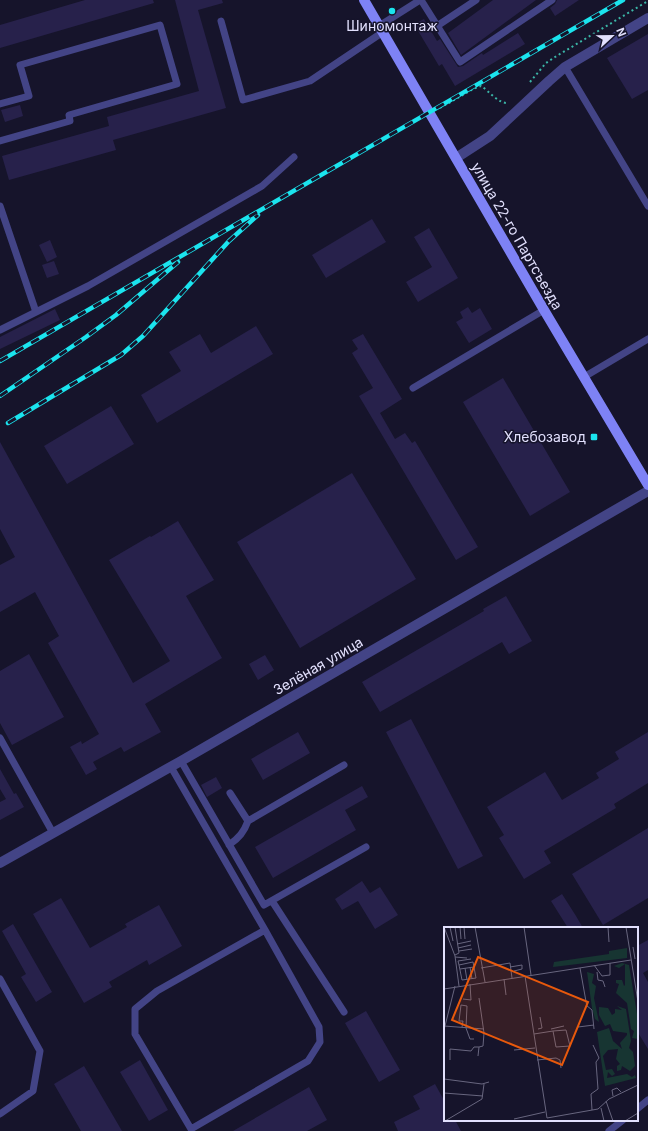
<svg xmlns="http://www.w3.org/2000/svg" width="648" height="1131" font-family="Inter,sans-serif">
<rect width="100%" height="100%" fill="#16142b"/>
<path fill="#27214b" d="M85 0H153L154 3 0 48V25Z
M175 0H222L223 3 198 10 226 108 113 140 116 150 9 180 2 156 109 126 107 117 199 91Z
M493 0H536L461 55 448 33Z
M557 0H579L555 16 550 8 555 4Z
M424 19 437 41 440 39 458 67 463 66 482 53 483 55 518 33 525 44 455 86 442 64 439 66 414 24Z
M648 34V90L632 99 607 58Z
M20 105 23 116 5 122 1 110Z
M372 219 386 242 326 278 312 255Z
M429 228 458 278 418 302 406 282 432 267 414 237Z
M50 240 57 257 47 262 39 245Z
M54 261 59 274 47 278 42 265Z
M468 307 472 313 480 308 492 329 469 343 456 322 463 318 460 312Z
M55 309 60 320 0 349V337Z
M256 326 273 354 157 423 141 395 181 371 169 352 200 334 211 353Z
M363 334 402 399 380 413 395 439 405 433 412 443 415 441 478 547 456 560 359 396 373 388 352 353 358 349 352 340Z
M503 378 570 492 530 516 463 402Z
M111 406 134 444 67 484 44 446Z
M0 442 133 683 170 661 109 560 150 536 151 537 178 521 214 580 186 596 222 658 145 704 161 732 124 752 121 747 93 762 97 769 86 775 70 747 81 741 82 744 99 734 48 643 59 636 35 592 0 612V565L15 557 0 529Z
M352 473 416 579 300 648 237 542Z
M506 596 532 641 509 654 502 642 380 712 362 682 484 611 483 609Z
M29 654 64 717 12 745 0 723V671Z
M265 655 274 670 258 680 249 664Z
M411 719 483 856 458 869 386 732Z
M298 732 310 753 263 780 251 759Z
M648 732V783L614 804 616 808 544 851 551 863 524 879 499 838 504 835 487 807 545 772 562 800 599 778 596 773 619 759 615 752Z
M0 769 14 794 16 793 24 807 0 820V802L6 799 0 789Z
M216 777 222 788 207 797 201 785Z
M362 786 368 797 345 810 356 830 273 878 255 847Z
M648 828V898L603 925 572 874Z
M362 881 370 893 380 887 398 915 375 929 358 901 342 910 335 899Z
M562 894 576 916 583 928H568L551 901Z
M61 898 90 948 127 927 125 924 159 905 182 946 149 965 147 960 109 982 112 987 84 1003 33 914Z
M13 924 52 992 36 1002 21 977 26 974 2 931Z
M648 940V970L643 973 648 982V1049L637 1031V946Z
M366 1011 400 1070 379 1082 345 1023Z
M140 1060 168 1110 149 1121 120 1072Z
M84 1066 122 1131H81L54 1084Z
M435 1084 445 1102V1120H455L461 1131H398L394 1122 420 1109 413 1096Z
M309 1087 327 1120 307 1131H233Z"/>
<g fill="none" stroke-linecap="round" stroke-linejoin="round">
<path stroke="#3bb6a7" stroke-width="2" stroke-dasharray="2 3" stroke-linecap="butt" d="M530 82 546 63 555 57 648 1
M440 108 473 89 481 86C489 91 499 104 508 103"/>
<path stroke="#434486" stroke-width="7" d="M421 0 460 62 552 0
M221 21 243 100 310 81 383 32
M379 26 420 0
M437 26 476 0
M565 67 648 206
M0 104 29 96 20 65 160 25 177 84 69 115 70 121 0 141
M0 206 36 312
M0 330 88 286 262 186 294 157
M584 377 648 339
M413 388 544 310
M0 738 53 833
M181 761 264 905 366 847
M171 767 265 930 157 991 135 1009V1034L191 1129 308 1061 320 1042 319 1027 265 930
M230 793 248 821 344 765
M229 845C239 838 244 832 248 821
M272 901 344 1012
M0 979 40 1051 33 1091 0 1114
M637 1109 648 1100
M609 1131 623 1120"/>
<path stroke="#434486" stroke-width="10" d="M456 158 490 136 549 81 565 67 648 18
M0 863 181 761 648 491"/>
<path stroke="#7e82f5" stroke-width="10" d="M364 0 544 310 648 485"/>
<g stroke="#1be4ee" stroke-width="4.5">
<path id="rail" d="M0 361 623 0
M0 396 86 337 116 315 178 262
M8 423 121 355 143 336 229 241 258 215"/>
</g>
<use href="#rail" stroke="#16142b" stroke-width="3" stroke-dasharray="9" stroke-linecap="butt"/>
</g>
<g fill="#1be4ee" stroke="#16142b" stroke-width="1.5">
<circle cx="392" cy="11" r="4"/>
<rect x="590" y="433" width="8" height="8" rx="2"/>
</g>
<g text-anchor="middle" stroke-width="3" stroke-linejoin="round" paint-order="stroke">
<g font-size="14" fill="#e2e0fd" stroke="#16142b">
<text x="392" y="31">Шиномонтаж</text>
<text x="586" y="442" text-anchor="end">Хлебозавод</text>
</g>
<g font-size="14" fill="#e2e0fd" stroke="#16142b">
<text transform="translate(517 236) rotate(60)" y="5">улица 22-го Партсъезда</text>
<text transform="translate(318 666) rotate(-30)" y="5">Зелёная улица</text>
</g>
</g>
<g transform="translate(444 927)">
<rect width="194" height="194" fill="#16142b"/>
<path d="M183 21V31L109 40 110 35 165 27V24ZM178 36 185 38 194 93V112L188 111 190 104 187 102 183 76 172 66 175 57 172 56V53H178L180 59 181 58V37L175 41 170 39ZM143 45 150 47 148 56 152 59 150 71 155 95 151 92 148 81ZM173 79 182 82 187 114 185 121 189 125 191 139 186 144 178 139 177 143 173 144V139L176 137 172 132 174 122 164 123 159 129 162 143 168 142 171 147 168 149 164 145 163 151 183 147 188 150 191 148 192 151 161 159 153 105 165 101 169 114 178 122 176 116 183 108V106L169 104 166 97 161 99 155 88V80L164 81 168 88 171 86V82L178 83Z" fill="#173532"/>
<path fill="none" stroke="#68667f" stroke-width="1" d="M0 0 11 29 15 59M6 0 9 14M11 0 15 26 11 28M16 0 17 12M20 0 21 12M31 0 41 55M80 0 87 48M164 0 165 15M182 0 194 75M13 17 27 14M189 20 191 32M14 21 27 18M15 24 28 22M11 30 23 31M29 35 32 51 18 53 15 38ZM15 38 14 34 27 32M150 38 158 49 166 48V36M26 40 28 52M66 40 78 38V42L70 44M21 41 23 53M37 41 66 36 68 51M136 41 143 80M16 42 30 40M153 45 154 53 159 54 161 60M81 49 103 191 154 182 165 172 194 158M60 52 62 68M0 62 187 33M19 72 27 73 26 57M142 78 148 83 150 102M0 99 40 102M18 100 19 94H15L17 78 23 79 22 101 26 112H30M134 100 150 98M94 102 98 101 96 90M107 102 120 99M0 103 11 59M90 107 109 104 112 120 126 119 122 103 109 104M35 120 39 119 40 106 35 71M70 123 91 121M6 133V122L27 124 30 120H35L34 129M93 133 112 131 116 133 117 141M0 152 38 157 45 155M0 166 39 169M169 169 168 163 173 161 177 165M162 174 169 194M157 181 160 194M148 183 147 167 154 162 152 135 155 131 149 118M70 192 101 185M1 194 38 172 40 157M181 194 194 186"/>
<path fill="#e8590c" fill-opacity="0.15" stroke="#e8590c" stroke-width="2" d="M34 30 144 75 118 138 8 93Z"/>
<rect width="194" height="194" fill="none" stroke="#e2e0fd" stroke-width="2"/>
</g>
<g transform="translate(612 36) rotate(68)" stroke="#16142b" stroke-width="3" paint-order="stroke">
<path d="M0-3L7 15L0 10L-7 15Z" fill="#e2e0fd"/>
<text y="-6" font-size="11" font-weight="bold" text-anchor="middle" fill="#e2e0fd">N</text>
</g>
</svg>
